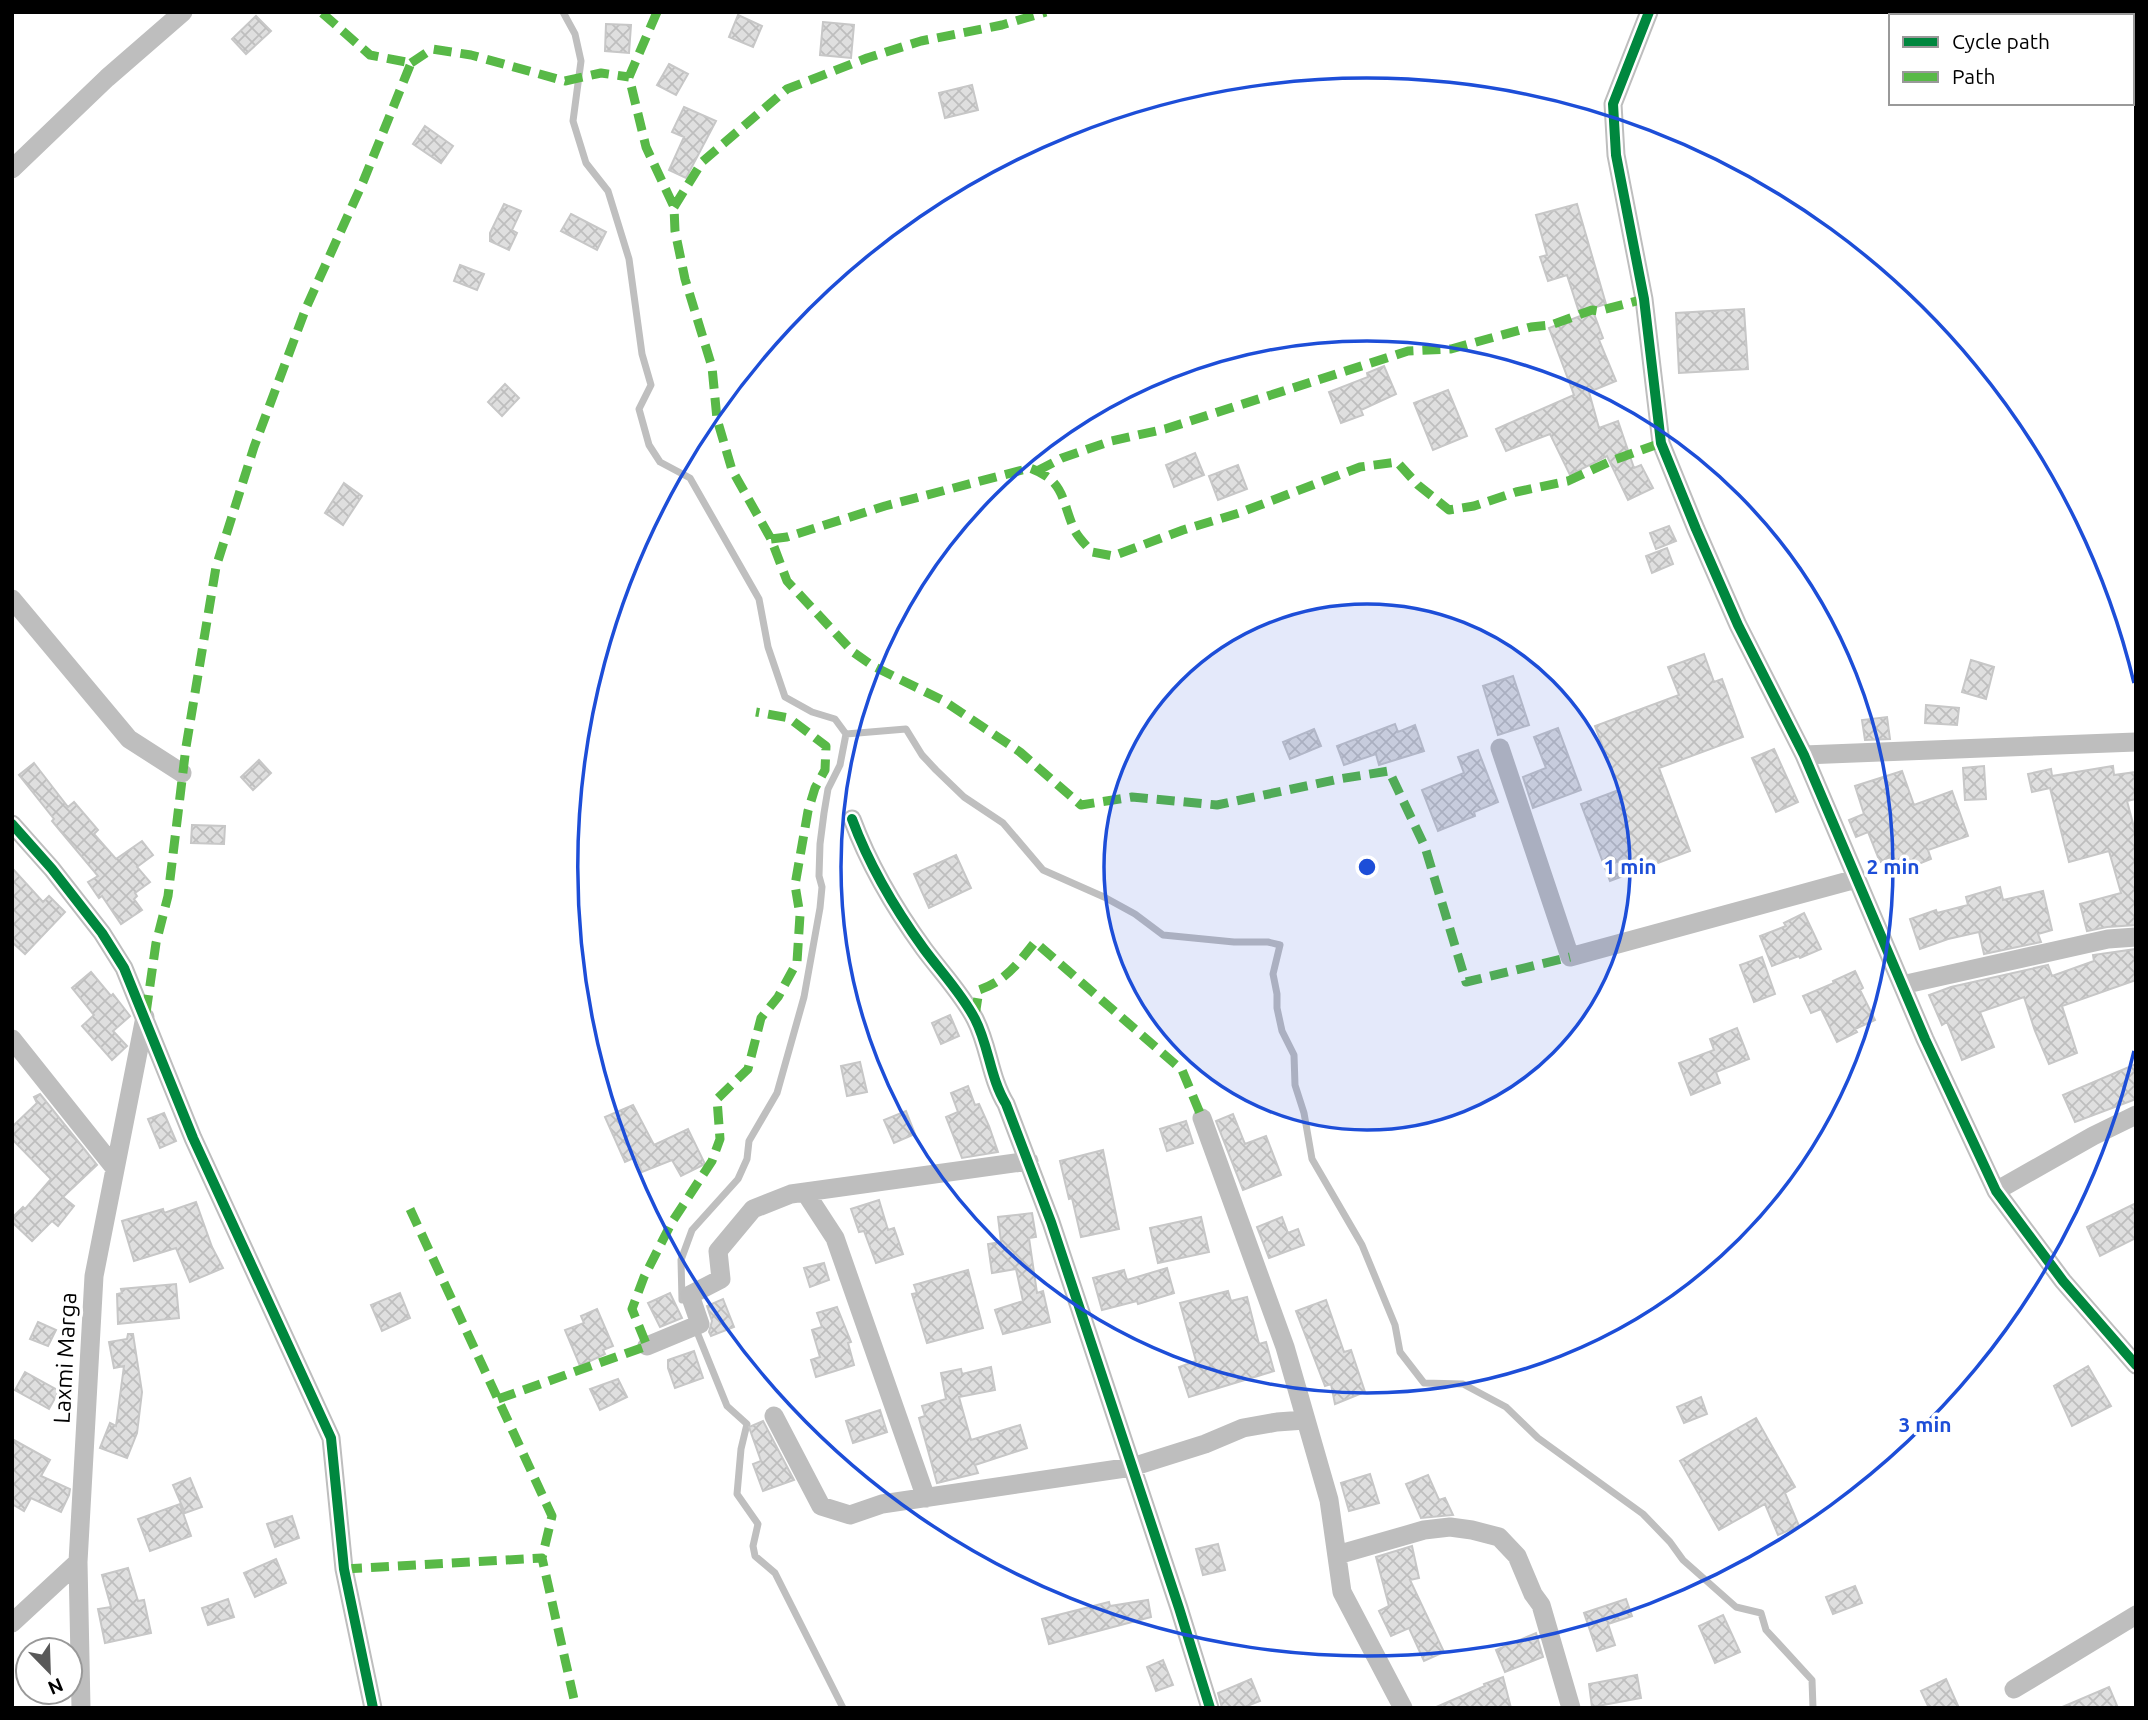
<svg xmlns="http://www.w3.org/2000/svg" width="2148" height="1720" font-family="Ubuntu,sans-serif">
<defs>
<pattern id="building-cross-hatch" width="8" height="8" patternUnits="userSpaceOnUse" patternTransform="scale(1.75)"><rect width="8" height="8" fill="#dfdfdf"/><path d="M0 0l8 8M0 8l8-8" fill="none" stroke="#bebebe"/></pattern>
</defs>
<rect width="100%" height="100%" fill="#fff"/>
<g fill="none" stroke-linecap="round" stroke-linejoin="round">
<path stroke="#bfbfbf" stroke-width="7" d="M563 12 575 34 581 61 573 121 586 163 608 191 629 259 642 354 651 385 639 409 649 445 660 462 690 478 759 599 768 647 785 697 812 712 835 719 846 734 906 729 922 755 936 770 964 797 1003 823 1043 870 1104 897 1135 914 1163 935 1234 942H1268L1280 945 1273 974 1277 994V1008L1282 1031 1294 1055 1295 1085 1304 1113 1312 1159 1362 1245 1395 1325 1400 1352 1424 1383 1463 1384 1506 1407 1538 1438 1643 1514 1670 1542 1683 1560 1736 1607 1761 1613 1766 1630 1812 1680 1813 1708
M682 1300 681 1260 692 1230 738 1179 747 1159 749 1141 777 1093 804 997 820 908 822 887 819 876 820 844 824 813 828 789 840 765 846 734
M695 1327 727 1406 747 1424 741 1449 737 1494 758 1524 753 1546 755 1556 775 1573 843 1708"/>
</g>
<path fill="url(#building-cross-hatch)" stroke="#c7c7c7" stroke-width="2" d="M738 15 762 26 753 47 729 37Z
M256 16 271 31 246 54 232 39Z
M823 22 854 25 851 58 820 55Z
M606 24 631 25 629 53 605 51Z
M669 64 688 74 676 95 657 85Z
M972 85 978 110 945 118 939 93Z
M684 107 716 121 686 178 669 170 684 137 672 132Z
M425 126 453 146 441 163 413 144Z
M504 204 521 211 512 230 517 233 509 250 490 241V233Z
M1577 204 1606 304 1579 312 1567 275 1548 281 1540 257 1547 255 1536 215Z
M571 214 606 232 597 250 561 231Z
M460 265 484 274 477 290 454 281Z
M1744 309 1748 369 1679 373 1676 313Z
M1593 311 1603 338 1599 340 1616 381 1589 392 1599 428 1618 421 1634 468 1641 465 1653 488 1628 500 1607 456 1570 475 1550 434 1506 451 1496 429 1574 395 1549 328Z
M1384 366 1396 394 1361 410 1363 415 1341 423 1329 392 1368 377 1367 373Z
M505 384 519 398 502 416 488 402Z
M1448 390 1467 436 1433 450 1414 403Z
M1195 453 1204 475 1174 487 1166 465Z
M1238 465 1247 489 1218 500 1209 476Z
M344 483 362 496 343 525 325 513Z
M1669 526 1676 541 1656 549 1650 533Z
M1667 548 1673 564 1652 573 1646 556Z
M1704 654 1714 682 1722 679 1743 737 1659 768 1690 851 1610 881 1581 804 1619 790 1595 726 1679 695 1668 667Z
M1971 660 1994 667 1986 699 1962 692Z
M1513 676 1529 725 1498 735 1483 686Z
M1926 705 1959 708 1957 725 1925 723Z
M1887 717 1890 739 1865 740 1862 720Z
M1395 724 1398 732 1415 725 1424 751 1379 765 1376 754 1344 765 1337 746Z
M1558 728 1581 790 1533 808 1523 777 1546 768 1534 737Z
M1314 729 1321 746 1290 759 1283 742Z
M1774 749 1798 802 1776 812 1752 758Z
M1478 750 1498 802 1474 812 1475 816 1438 831 1422 790 1464 773 1458 757Z
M259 760 271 773 253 790 241 777Z
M34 763 68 807 74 802 98 830 94 834 116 859 142 841 153 855 137 867 150 882 135 893 137 896 134 899 142 910 121 924 102 896 99 898 88 882 98 876 52 821 54 819 19 775Z
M1984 766 1986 799 1965 800 1963 768Z
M2113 766 2114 775 2136 772V799L2127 801 2136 835V925L2107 927 2087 931 2080 904 2121 893 2109 851 2069 862 2050 788 2032 792 2028 774 2051 769 2052 776Z
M1902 771 1914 805 1952 791 1968 836 1928 850 1931 859 1896 873 1890 857 1880 862 1868 832 1856 837 1849 820 1864 814 1855 786Z
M192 825 225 826 224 844 191 843Z
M956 855 971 888 929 908 914 874Z
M12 868 43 902 49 896 65 912 25 954 12 942Z
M2000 887 2003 900 2043 891 2052 930 2038 934 2041 942 1984 954 1979 932 1948 939 1920 949 1910 919 1936 910 1937 913 1968 905 1966 897Z
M1804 913 1821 949 1800 958 1799 956 1772 966 1760 936 1786 926 1784 923Z
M2136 949V980L2062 1006 2077 1053 2049 1064 2035 1031 2024 997 1980 1012 1994 1047 1962 1060 1947 1022 1942 1025 1929 995 1951 987 2048 965 2052 976 2094 961 2093 955Z
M1762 957 1775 994 1754 1002 1740 965Z
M1855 971 1863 988 1860 990 1875 1020 1855 1029 1857 1032 1837 1042 1821 1009 1811 1013 1803 996 1834 983 1833 981Z
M91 972 111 996 113 994 130 1016 113 1031 127 1046 112 1060 82 1026 94 1015 72 988Z
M950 1015 959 1036 941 1044 932 1023Z
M1737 1028 1749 1059 1716 1072 1720 1083 1691 1095 1679 1063 1714 1050 1710 1039Z
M860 1062 867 1092 847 1096 841 1066Z
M2136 1064V1099L2075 1122 2063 1095Z
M968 1086 975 1105 979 1104 989 1126 998 1152 962 1158 946 1117 958 1112 951 1093Z
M40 1094 97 1165 63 1197 74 1206 58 1226 52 1221 32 1241 12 1222V1218L23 1207 25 1209 51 1179 12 1139V1127L37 1103 34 1097Z
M633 1105 654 1145 688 1129 705 1164 681 1176 672 1160 642 1172 636 1157 625 1162 605 1117Z
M906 1111 915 1134 894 1143 884 1120Z
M164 1113 176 1141 160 1148 148 1119Z
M1233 1114 1245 1144 1266 1136 1281 1175 1243 1190 1216 1121Z
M1186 1121 1193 1143 1167 1151 1160 1129Z
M1103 1150 1119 1229 1081 1237 1072 1198 1069 1199 1060 1161Z
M879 1200 888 1230 894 1228 903 1254 876 1263 864 1231 859 1232 851 1209Z
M196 1202 212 1247 223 1268 190 1282 176 1248 134 1261 122 1221 163 1209 164 1213Z
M2136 1203V1238L2100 1256 2087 1227Z
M1032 1213 1036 1237 1029 1238 1037 1293 1043 1291 1050 1322 1003 1334 995 1310 1023 1301 1016 1269 992 1273 988 1244 1001 1242 998 1217Z
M1201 1217 1209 1252 1158 1263 1150 1228Z
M1282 1217 1288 1233 1298 1229 1304 1245 1269 1258 1257 1227Z
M824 1263 829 1280 810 1287 804 1268Z
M1167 1268 1174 1293 1138 1304 1137 1301 1102 1310 1093 1278 1124 1270 1127 1280Z
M968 1270 983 1328 927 1343 912 1294 917 1293 914 1285Z
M176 1284 179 1318 118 1324 117 1294 122 1293 121 1289Z
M1228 1291 1231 1301 1247 1297 1259 1344 1266 1342 1274 1371 1189 1397 1179 1367 1196 1361 1180 1303Z
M400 1293 410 1318 382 1331 371 1305Z
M670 1293 682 1318 660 1327 648 1303Z
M723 1299 734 1327 711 1336 709 1332 712 1321 707 1306Z
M1326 1300 1344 1352 1351 1350 1365 1392 1335 1404 1331 1384 1325 1386 1296 1311Z
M837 1307 851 1342 848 1343 854 1365 816 1377 811 1360 820 1357 812 1330 822 1327 817 1313Z
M597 1309 613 1346 603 1350 605 1354 580 1366 565 1330 584 1323 581 1316Z
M38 1322 56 1330 48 1346 30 1339Z
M128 1334H133L142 1392 137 1433 127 1458 100 1448 110 1423 116 1426 124 1366 114 1368 109 1342 127 1339Z
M694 1351 703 1378 675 1388 668 1368V1360Z
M2088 1366 2111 1406 2072 1426 2054 1386Z
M991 1367 995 1390 959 1397 971 1440 1020 1425 1027 1448 975 1465 978 1473 937 1483 919 1418 925 1416 922 1406 946 1399 941 1373 961 1369 962 1374Z
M25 1372 59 1391 49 1409 15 1390Z
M618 1379 627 1397 600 1410 590 1389Z
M1701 1397 1707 1414 1684 1423 1677 1407Z
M880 1410 887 1432 853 1443 846 1421Z
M1756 1418 1795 1487 1785 1493 1799 1526 1778 1535 1765 1504 1719 1530 1680 1461Z
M763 1421 794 1480 763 1491 753 1464 761 1461 749 1427Z
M12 1439 50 1460 41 1476 70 1489 69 1495 61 1512 31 1498 24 1511 12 1504Z
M1370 1474 1379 1503 1349 1511 1341 1483Z
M1428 1475 1439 1500 1445 1498 1453 1515 1421 1518 1406 1484Z
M190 1478 202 1507 185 1513 173 1485Z
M180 1504 191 1536 150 1551 138 1519Z
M292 1516 299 1538 275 1547 267 1524Z
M1218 1544 1225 1570 1203 1575 1196 1549Z
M1412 1546 1419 1578 1410 1580 1444 1652 1424 1661 1409 1628 1391 1636 1379 1611 1389 1606 1376 1557Z
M276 1559 286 1583 255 1597 244 1573Z
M128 1568 138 1601 144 1600 151 1633 105 1643 98 1609 111 1607 102 1575Z
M1855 1586 1862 1603 1833 1614 1826 1597Z
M228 1599 234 1617 208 1625 202 1608Z
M1626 1599 1632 1616 1608 1624 1615 1645 1597 1651 1584 1613Z
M1148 1600 1151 1617 1049 1644 1042 1619 1109 1602 1110 1606Z
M1723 1615 1740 1652 1715 1663 1699 1626Z
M1536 1633 1543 1657 1505 1672 1496 1650Z
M1163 1660 1173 1685 1156 1691 1147 1667Z
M1637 1675 1641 1698 1592 1707 1589 1684Z
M1503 1677 1511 1708H1434L1485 1686 1484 1684Z
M1251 1679 1260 1701 1242 1708H1222L1218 1693Z
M1946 1679 1959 1708H1929L1921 1691Z
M2109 1687 2118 1708H2060Z"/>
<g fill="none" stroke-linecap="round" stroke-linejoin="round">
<path stroke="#bebebe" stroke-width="19" d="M1649 12 1613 104 1616 155 1644 299 1661 443 1696 529 1738 625 1804 755 1925 1039 1996 1191 2063 1281 2136 1365
M12 169 107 78 183 12
M12 599 129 739 182 773
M1500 748 1570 957 1856 879
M1804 755 2136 742
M852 819C869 865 895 909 924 949 941 972 962 994 975 1019 989 1046 990 1078 1006 1104L1051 1222 1179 1608 1210 1708
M12 824 52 869 102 933 124 968 193 1138 331 1438 344 1569 373 1708
M1902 985 2108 939 2136 937
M12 1039 114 1167
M1202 1118 1285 1347 1329 1500 1342 1592 1403 1708
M1996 1191 2093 1136 2136 1115
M805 1192 835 1238 926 1498
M647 1346 700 1324 690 1295 721 1279 718 1251 753 1209 791 1194 1029 1161
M774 1416 821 1506 850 1515 882 1504 1132 1467 1205 1444 1243 1428 1277 1422 1305 1420
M1337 1555 1424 1530 1450 1527 1472 1530 1499 1537 1517 1556 1533 1594 1541 1605 1571 1708
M12 1623 78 1562
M2014 1689 2136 1615
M81 1708 78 1562 94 1276 145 1017"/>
<path stroke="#58b947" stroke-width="9" stroke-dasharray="18 9" stroke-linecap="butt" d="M657 12 629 77 646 147 674 207 675 231 685 279 712 367 717 419 732 470 771 539 787 581 853 652 873 666 944 701 1020 752 1081 805 1132 797 1217 805 1339 779 1389 771 1425 847 1466 982 1570 957
M411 63 432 49 471 55 565 81 601 73 629 77
M674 207 702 162 787 89 867 58 921 41 1002 25 1046 12
M1037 471 1062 458 1111 441 1165 429 1408 351 1451 349 1531 327 1551 325 1592 310 1598 311 1644 299
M771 539 787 537 885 506 1030 468C1065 481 1061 499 1074 529 1078 538 1086 545 1092 552L1113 556 1183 530 1239 513 1360 467 1397 462 1418 485 1449 510 1474 506 1516 492 1568 481 1611 461 1661 443
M146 1013 156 943 168 896 186 747 216 567 254 447 306 308 363 182 411 63 370 55 321 12
M975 1016 979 990C1006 981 1018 963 1035 942L1182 1070 1202 1118
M410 1209 552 1516 542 1558
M498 1399 647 1346 632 1309 644 1277 672 1222 712 1161 720 1139 717 1099 748 1069 761 1018 778 997 797 962 800 915 795 885 808 811 815 788 825 770 826 746 789 718 756 712
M344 1569 542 1558 576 1708"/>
<g stroke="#fff" stroke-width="15">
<path id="cycleway" d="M1649 12 1613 104 1616 155 1644 299 1661 443 1696 529 1738 625 1804 755 1925 1039 1996 1191 2063 1281 2136 1365
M852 819C869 865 895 909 924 949 941 972 962 994 975 1019 989 1046 990 1078 1006 1104L1051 1222 1179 1608 1210 1708
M12 824 52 869 102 933 124 968 193 1138 331 1438 344 1569 373 1708"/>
</g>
<use href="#cycleway" stroke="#00873e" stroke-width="10"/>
</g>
<circle cx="1367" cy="867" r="263" fill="#1d4ed8" fill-opacity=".12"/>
<g fill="none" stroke="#1d4ed8" stroke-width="3.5">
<circle cx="1367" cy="867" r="263"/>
<circle cx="1367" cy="867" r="526"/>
<path d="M2134 1051A789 789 0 1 1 2134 683"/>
</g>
<g text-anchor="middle" stroke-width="7" stroke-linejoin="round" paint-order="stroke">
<g font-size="23" fill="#000" stroke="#fff">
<text transform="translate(65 1358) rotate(-87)" y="8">Laxmi Marga</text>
</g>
</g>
<circle cx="1367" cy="867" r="10" fill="#1d4ed8" stroke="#fff" stroke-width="3.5"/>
<g font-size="21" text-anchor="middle" font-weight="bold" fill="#1d4ed8" stroke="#fff" stroke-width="7" stroke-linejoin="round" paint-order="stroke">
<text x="1630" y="874">1 min</text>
<text x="1893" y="874">2 min</text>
<text x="1925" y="1432">3 min</text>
</g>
<rect width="2148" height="1720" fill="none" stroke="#000000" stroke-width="28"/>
<rect x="1889" y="14" width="245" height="91" fill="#ffffff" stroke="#999999" stroke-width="2"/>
<rect x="1903" y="37" width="35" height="10" fill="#00873e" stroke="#999999" stroke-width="2"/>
<text x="1952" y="49" font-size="21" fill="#000000">Cycle path</text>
<rect x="1903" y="72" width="35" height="10" fill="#58b947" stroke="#999999" stroke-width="2"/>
<text x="1952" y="84" font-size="21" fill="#000000">Path</text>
<g transform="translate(49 1671) rotate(157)"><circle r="33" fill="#ffffff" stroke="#999999" stroke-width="2"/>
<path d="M0-5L12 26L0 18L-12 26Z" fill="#595959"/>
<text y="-10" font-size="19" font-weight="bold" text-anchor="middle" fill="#000000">N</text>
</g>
</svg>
